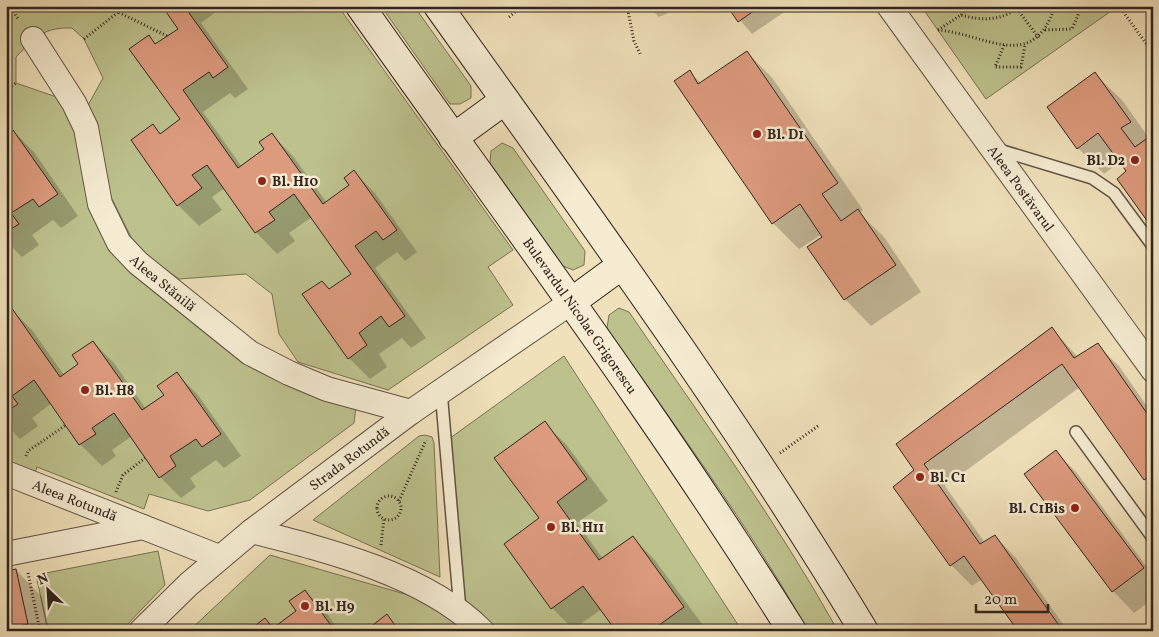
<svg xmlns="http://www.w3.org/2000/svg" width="1159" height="637" font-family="Vollkorn,serif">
<rect width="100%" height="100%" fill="#f0e1ba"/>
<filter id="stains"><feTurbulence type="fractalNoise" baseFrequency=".004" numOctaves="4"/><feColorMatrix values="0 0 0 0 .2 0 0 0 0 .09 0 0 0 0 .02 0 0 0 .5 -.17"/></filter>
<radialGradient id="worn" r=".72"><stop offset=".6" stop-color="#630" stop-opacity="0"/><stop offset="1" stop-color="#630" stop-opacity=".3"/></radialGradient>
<path fill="#bdc28d" stroke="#767355" d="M6 6H338L513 250 488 267 513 305 388 390 298 362 279 334 272 294 246 274 179 279 147 256 133 241 105 185 87 107 103 78 84 39 72 28C44 27 35 37 16 57V83L74 103 89 140 100 204 119 243 127 253C167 287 205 323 248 352 281 373 320 387 357 398L354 423 250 500 208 511 149 494 144 509 37 467 32 483 6 473Z
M381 6H414L471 86V98L460 104H450Z
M921 6H1111L1114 9 986 99Z
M502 143 513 148 585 251 584 265 573 270 563 266 490 163 491 151Z
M619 308 629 312C701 417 776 520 838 631H808C749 525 675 427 607 328L609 315Z
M564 356 742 631H189L270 555 460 610 446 441Z
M425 435 432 437 434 443 440 577 313 520 419 436Z
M158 551 165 585 121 631H48L36 575Z"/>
<path fill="#0003" d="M163 6H224L201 23 248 89 235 98 230 93 203 112 242 167 266 150 272 135 293 156 327 203 351 185 354 172 375 193 417 252 405 261 397 252 375 268 426 338 411 348 402 338 379 354 387 367 370 379 349 358 322 282 330 290 352 274 312 217 289 233 295 241 277 254 256 232 225 188 212 197 222 210 199 226 178 205 153 126 161 134 181 120 148 37 156 45 180 29Z
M225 6H241L231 13Z
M648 6H685L659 17Z
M728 6H793L752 34Z
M747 52 773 79 863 210 859 213 884 237 921 292 871 326 845 299 822 234 799 249 773 223 689 72 701 83Z
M1095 74 1122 100 1149 138 1104 174 1078 148Z
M13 131 34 152 78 216 61 228 53 220 32 235 39 245 22 257 6 241V136Z
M11 309 32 330 64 375 79 364 93 342 114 363 146 409 165 395 177 374 198 395 241 456 224 468 216 460 190 478 196 487 181 498 160 477 132 436 112 450 116 456 102 466 80 444 52 403 32 418 38 426 20 439 6 425V312Z
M1052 329 1078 357 1097 345 1119 366 1153 415V487L1145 479 1080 387 945 486 985 543 995 536 1016 558 1068 631H1020L982 579 972 586 951 565 916 471Z
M544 423 566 444 608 501 577 523 603 559 633 538 654 559 705 628 701 631H618L602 609 573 629 552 608 505 544 541 518Z
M1056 452 1077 473 1153 575V599L1134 613 1113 591Z
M16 570 42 597 49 631H6V572Z
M305 591 326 612 339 631H255L265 620 274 629 298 611Z"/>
<path fill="#dc9b7d" stroke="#30241d" d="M162 6H184L228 67 213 78 209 72 183 90 238 168 264 149 259 142 272 133 323 204 349 185 344 178 354 170 397 230 383 240 376 231 355 246 405 316 389 327 381 316 359 333 367 345 348 359 302 294 322 281 329 289 351 274 294 194 269 212 275 220 255 233 207 165 192 175 202 188 177 206 131 140 153 124 160 134 180 119 129 49 149 35 155 44 178 29Z
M727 6H761L738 22Z
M747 51 838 183 822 194 841 221 858 209 896 265 844 300 807 247 822 237 800 204 772 224 674 81 690 70 698 84Z
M1095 72 1131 122 1121 128 1135 147 1153 134V229L1117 179 1126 171 1098 133 1077 149 1047 107Z
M13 130 58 194 39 207 33 199 11 213 19 224 6 232V135Z
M11 307 60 377 78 364 72 355 93 341 142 410 164 395 157 386 177 372 221 434 202 447 196 439 170 456 176 466 159 478 114 413 92 428 96 434 79 445 34 380 12 396 18 404 6 412V311Z
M1052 327 1074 358 1098 343 1153 422V474L1144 480 1062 364 924 464 980 544 995 535 1063 631H1018L964 556 950 566 893 487 914 470 896 444Z
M545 421 587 479 557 502 599 560 633 536 684 607 651 631H616L583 586 551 609 504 544 539 518 494 458Z
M1056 450 1144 568 1112 592 1024 474Z
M16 569 28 624 6 629V571Z
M305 590 335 631H254L252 628 265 618 273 628 296 611 289 601Z
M387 614 399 631H371L369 628Z"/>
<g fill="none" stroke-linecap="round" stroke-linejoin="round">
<g stroke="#605344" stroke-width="14">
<path id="lane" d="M996 149 1092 178 1114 193 1153 246
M441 391 460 610
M1076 432 1153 538"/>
</g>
<g stroke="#605344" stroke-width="26">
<g id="street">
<path id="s1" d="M889 6 1153 370"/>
<path id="s2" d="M33 39 74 103 86 128 100 204 119 243 138 263 250 353 289 373 327 389 411 412"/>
<path id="s3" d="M6 473 219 557"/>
<path d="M252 531C327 550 427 575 482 631"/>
<path d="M6 554 143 527"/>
<path id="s4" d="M141 631 189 584 252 531 411 412 570 303"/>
</g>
</g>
<g stroke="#30241d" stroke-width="30">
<g id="secondary">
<path id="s5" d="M360 6C506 213 658 416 792 631"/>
<path d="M438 6C584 211 734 415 864 631"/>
<path d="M453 138 505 100"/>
<path d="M570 303 622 265"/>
</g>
</g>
<path stroke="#30241d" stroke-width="3" stroke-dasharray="1 2.5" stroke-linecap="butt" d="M9 6 19 20
M117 6 118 12 167 36
M627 6 634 41 641 56
M1119 6 1153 53
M520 8 536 11 568 6
M1017 9 1039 38
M961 15 969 6
M509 17 520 8
M938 30C986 34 1033 74 1055 6
M938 30 961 15C981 21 1004 21 1019 6
M1045 30 1072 29 1081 8H1055
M84 39 126 6
M1004 45 995 67H1021L1025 45
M6 90 16 83
M780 453 818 426
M26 456 28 451 66 425
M116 492 123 475 145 458
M377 508a12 12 0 1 1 24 0a12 12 0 1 1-24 0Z
M399 501 426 440
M381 545 384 519
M28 573 40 631"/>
<use href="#lane" stroke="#f5ecd2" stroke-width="11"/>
<use href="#street" stroke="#f5ecd2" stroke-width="24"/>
<use href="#secondary" stroke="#f5ecd2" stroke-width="28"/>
</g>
<g fill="#8f2418" stroke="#f5ecd2" stroke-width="2">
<circle cx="757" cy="134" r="5"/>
<circle cx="1135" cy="160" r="5"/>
<circle cx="262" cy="181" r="5"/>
<circle cx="85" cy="390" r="5"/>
<circle cx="920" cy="477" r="5"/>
<circle cx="1075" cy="508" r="5"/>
<circle cx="551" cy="527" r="5"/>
<circle cx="305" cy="606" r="5"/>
</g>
<g text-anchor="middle" stroke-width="5" stroke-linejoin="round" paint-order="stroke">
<g font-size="14" font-weight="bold" fill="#30241d" stroke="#f5ecd2" text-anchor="start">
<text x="767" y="139">Bl. D1</text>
<text x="1125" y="165" text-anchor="end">Bl. D2</text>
<text x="272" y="186">Bl. H10</text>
<text x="95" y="395">Bl. H8</text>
<text x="930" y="482">Bl. C1</text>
<text x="1065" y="513" text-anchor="end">Bl. C1Bis</text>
<text x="561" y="532">Bl. H11</text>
<text x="315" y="611">Bl. H9</text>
</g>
<g font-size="14" fill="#30241d" stroke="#f5ecd2">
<text dy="5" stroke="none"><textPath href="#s1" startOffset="225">Aleea Postăvarul</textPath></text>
<text dy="5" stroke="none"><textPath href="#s2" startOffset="284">Aleea Stănilă</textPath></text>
<text dy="5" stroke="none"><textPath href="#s5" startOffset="380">Bulevardul Nicolae Grigorescu</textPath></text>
<text dy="5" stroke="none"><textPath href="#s4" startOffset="271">Strada Rotundă</textPath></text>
<text dy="5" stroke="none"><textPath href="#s3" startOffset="74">Aleea Rotundă</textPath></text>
</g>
</g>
<rect width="1159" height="637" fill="none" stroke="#f0e1ba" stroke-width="25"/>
<rect x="8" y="8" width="1144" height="622" fill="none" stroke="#30241d" stroke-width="2.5"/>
<rect x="12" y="12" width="1134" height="612" fill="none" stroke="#30241d"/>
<g transform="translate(48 590) rotate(335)" stroke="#f5ecd2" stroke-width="4" paint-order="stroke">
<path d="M0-4L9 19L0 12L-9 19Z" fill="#30241d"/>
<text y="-8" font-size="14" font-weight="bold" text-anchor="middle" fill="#30241d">N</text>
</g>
<path d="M976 604v8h72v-8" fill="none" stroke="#30241d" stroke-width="2.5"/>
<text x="984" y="604" font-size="15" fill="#30241d" stroke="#f5ecd2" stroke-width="4" paint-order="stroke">20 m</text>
<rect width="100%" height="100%" filter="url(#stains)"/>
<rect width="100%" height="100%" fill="url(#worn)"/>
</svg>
